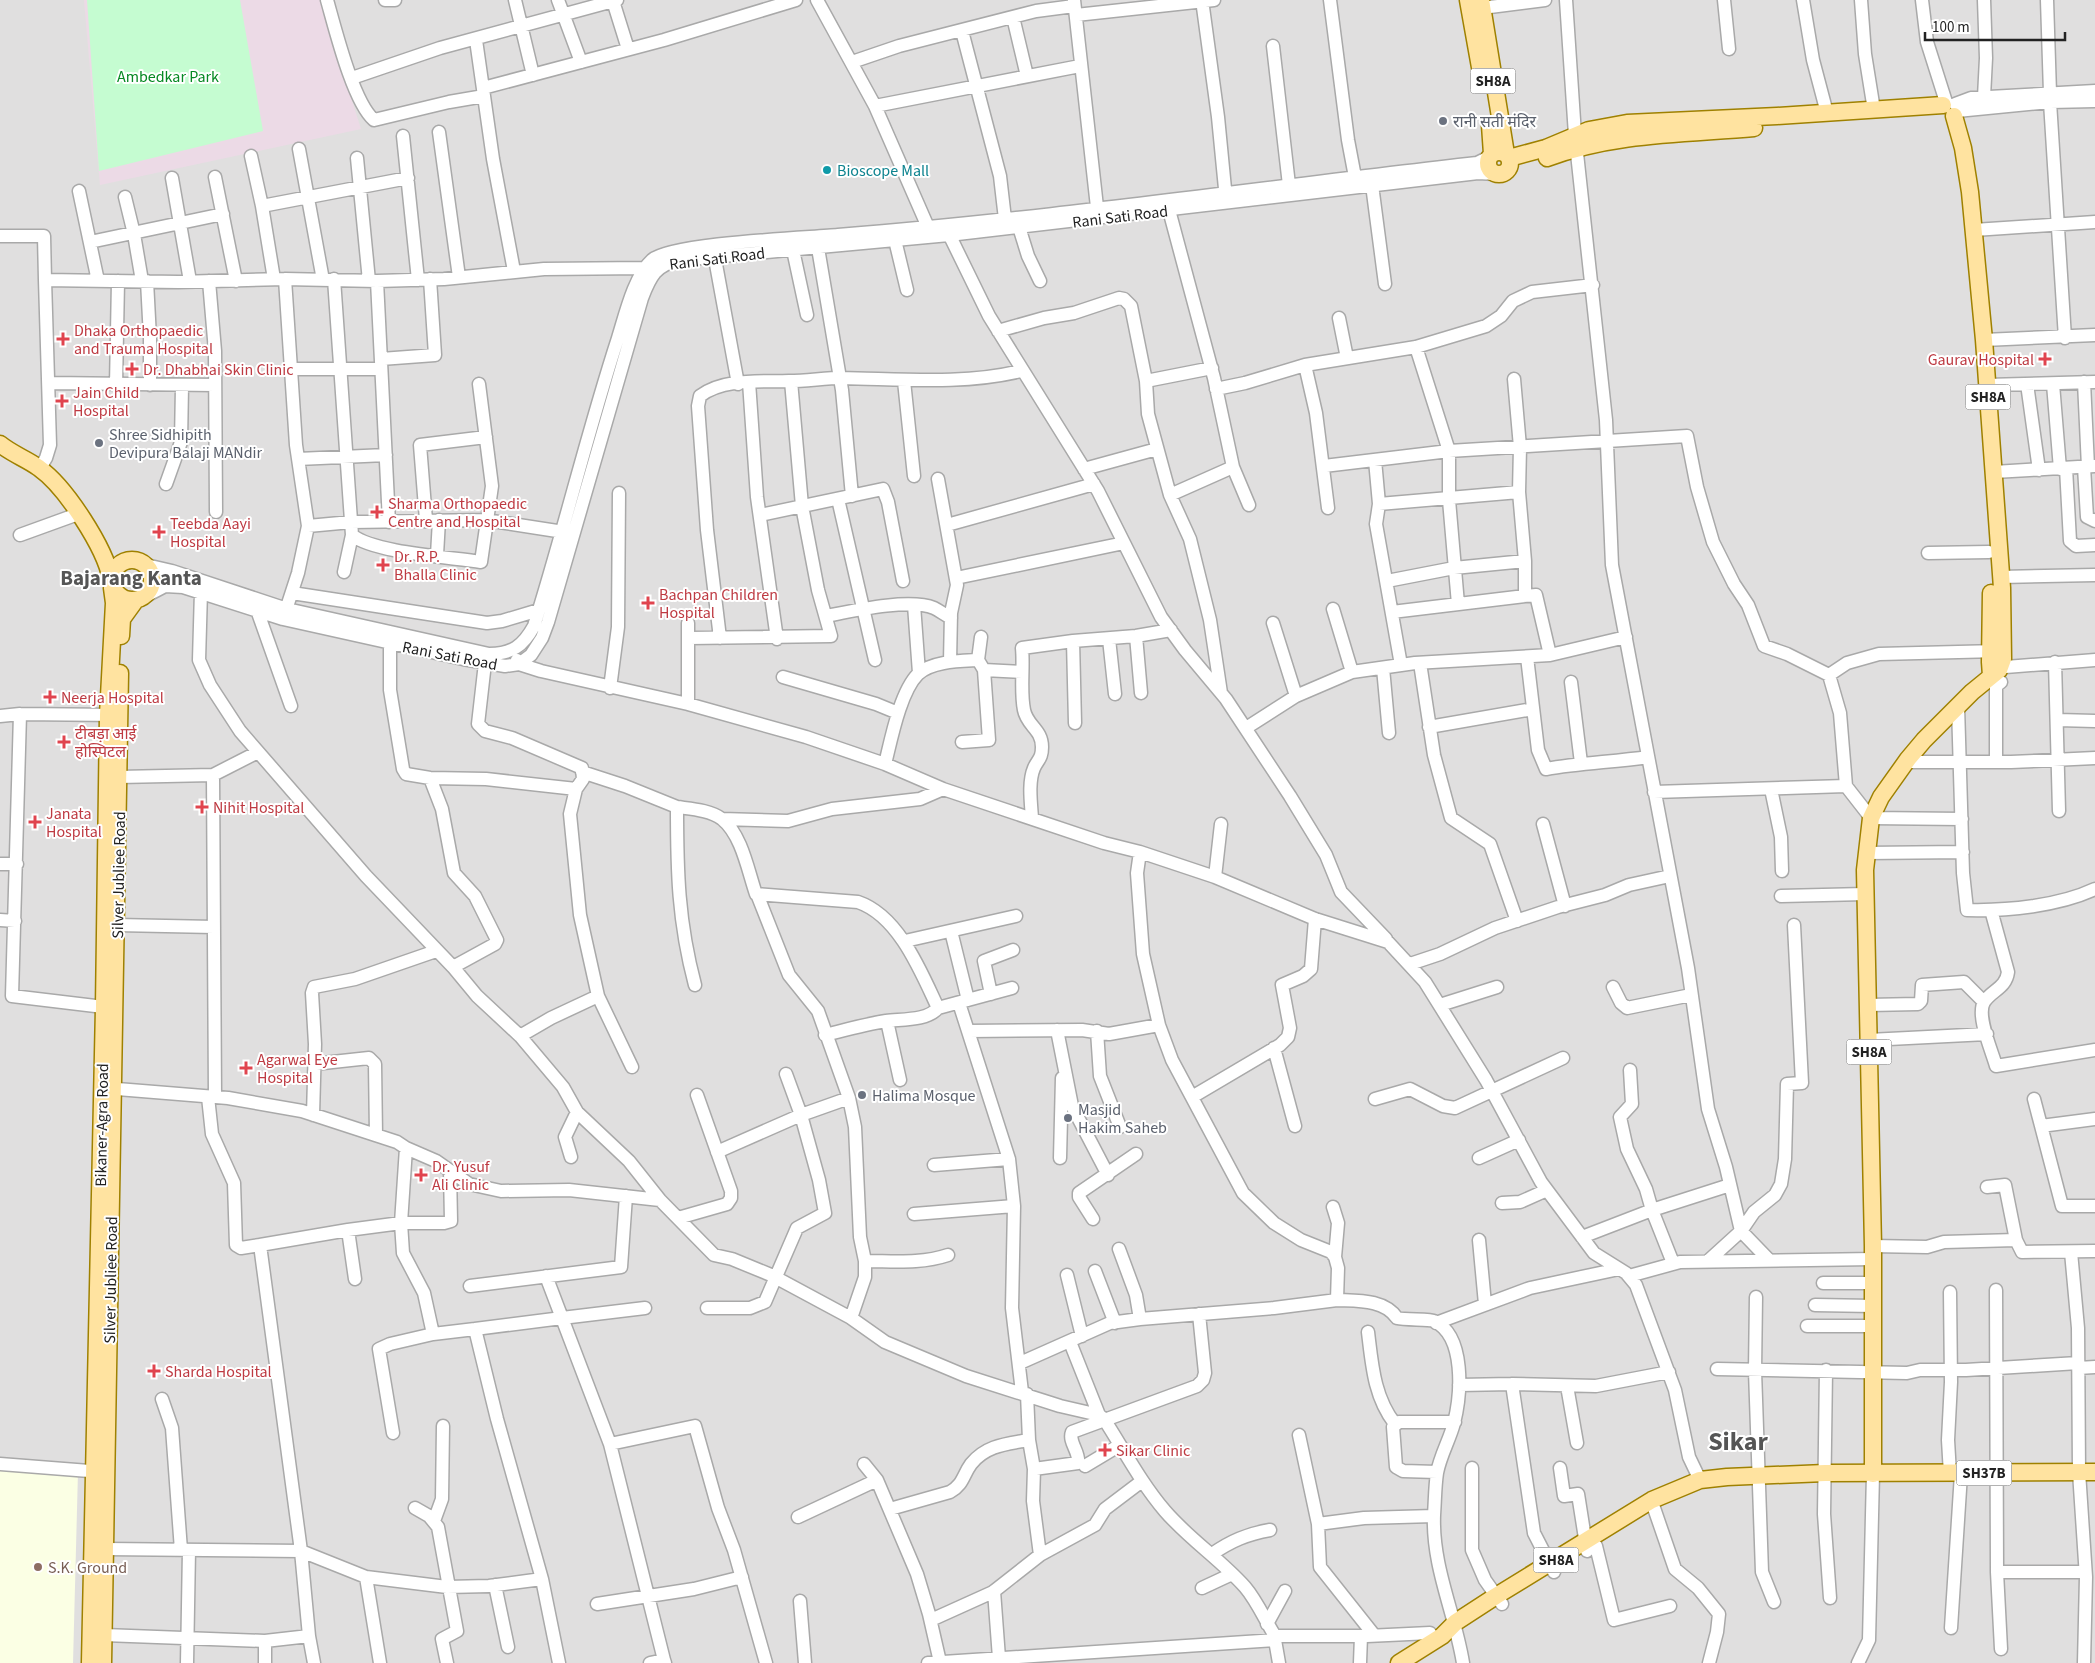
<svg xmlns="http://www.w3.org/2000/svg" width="2095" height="1663" font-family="'Source Sans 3','Noto Sans Devanagari',sans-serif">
<rect width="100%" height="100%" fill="#f2f0e8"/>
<path fill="#e0dfdf" d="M0 0H2095V1663H0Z"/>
<path fill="#ecdae6" d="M84 0H320L361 129 100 185Z"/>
<path fill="#fbffe4" d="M0 1464 78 1471 73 1663H0Z"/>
<path fill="#c5fcd1" d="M87 0H240L263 131 99 171Z"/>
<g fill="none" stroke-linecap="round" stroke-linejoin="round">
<g stroke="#a9a9a9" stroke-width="15">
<path id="minor" d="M327 0C335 28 353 102 374 120L449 102 484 96
M385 0H395
M515 0 533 75
M558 0 581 62
M817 0 875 106 931 234
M1074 0 1098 216
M1202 0 1218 117 1226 199
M1330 0 1348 140 1355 177
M1566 0 1575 135 1606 420 1612 565 1688 968 1708 1109 1726 1167 1741 1231 1769 1260
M1724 0 1729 49
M1803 0 1813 60 1827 113
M1861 0 1865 54 1874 110
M1922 0 1927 42 1946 102
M1984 0 1986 58 1984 97
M2047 0 2050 93
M613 1 628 49
M1482 8 1545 0
M1076 15 1214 0
M1013 17 1027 76
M962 31 1000 176 1005 219
M476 40 493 159 514 271
M1273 46 1289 185
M852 62 899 46 1036 11 1074 6
M352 78 440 48 617 0
M483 88 664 40 796 0
M2050 102 2065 338
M1955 104 1971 98 2095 91
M875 106 1080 66
M1957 111 2050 102 2095 101
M439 132 459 277
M403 136 418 280
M299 149 323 280
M251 156 262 206 274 279
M357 158 369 281
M215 177 236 281
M172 178 190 281
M1372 185 1385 284
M79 191 98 281
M125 197 134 234 142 281
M262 206 408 178
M1169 210 1214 378 1233 467 1249 505
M1019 227 1028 256 1040 281
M946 228 989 316 1098 491 1161 617 1185 650 1226 699 1290 796 1326 855 1341 892 1386 939
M1974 230 2095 222
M0 236H44L45 280 178 282 285 279 377 281 444 279 544 269 644 268
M895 240 907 290
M90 242 223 214
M713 248 738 384
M818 248 842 390 852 496
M793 250 807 315
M334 279 352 535 344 572
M147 281 150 338V385
M209 281 215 351 216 512
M377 281 389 522
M1339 318 1347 358
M998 331 1044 318 1074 313 1119 298 1124 299 1131 306 1146 381 1148 414 1170 495 1190 539 1210 620 1221 693
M1984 340 2095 335
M1416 347 1449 451V500L1458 604
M381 359 435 355 430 279
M1305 365 1316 413 1328 508
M291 369H381
M904 381 914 476
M1146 381 1212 368
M749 382 757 497 777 639
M2084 382 2088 467
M50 383 215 385
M2027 384 2039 470
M2053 384 2060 469
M116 385 118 281
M1987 385 2095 382
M1216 389 1245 383 1305 365 1416 347 1486 326 1501 316 1513 301 1532 292 1593 285
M298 459 386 455
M1375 460 1379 504 1376 524 1401 665
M1324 466 1449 451 1687 436 1697 487 1713 542 1734 584 1748 605 1764 646 1787 654 1829 675 1840 713 1846 786 1871 818 1962 819
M2084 467 2087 517 2095 521
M40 468 46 458 50 445 45 280
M2066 468 2070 541 2076 546 2095 545
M1084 469 1157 449
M1994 472 2095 466
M938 479 957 585 951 613 950 662
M166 484 181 442 182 386
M1170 495 1233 467
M838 499 875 660
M1379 504 1519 492
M760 515 883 489 888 502 903 581
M426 520 420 445 486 437
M947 525 1094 484
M308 526 351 522 486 520 570 533
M20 535 78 514
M352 535C374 553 450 557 481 562L492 486 479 384
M1928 553 1989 552
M437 555 439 520
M146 565 172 571 287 609 489 654C512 654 523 646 534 626 564 531 587 433 618 338 625 316 634 276 652 260 672 243 805 238 838 235 1052 218 1264 187 1477 163L1489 157
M2001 577 2095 575
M956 578 1124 543
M1387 581 1454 568 1525 561
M201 591 199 660 210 685 240 731 366 876 453 967 477 996 520 1036 563 1087 577 1112 629 1161 660 1200 714 1255 732 1259 771 1275 851 1318 885 1342 966 1376 1060 1406 1099 1415 1104 1419C1124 1450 1141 1483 1165 1511 1189 1539 1220 1559 1245 1587 1257 1601 1265 1620 1275 1636H1367L1430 1633
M292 593 487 623 502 621 539 610
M1523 596 1536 595 1550 655
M144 597 165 586 183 587 283 619 463 659 505 666 519 664 531 655 542 638 548 622 642 298C650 277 656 264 680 260L949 235 1478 173 1496 174
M914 605 919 673
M1333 609 1352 672
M257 610 291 706
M1392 612 1525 596V561L1519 492 1520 447 1514 379
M284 616 298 573 308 526 296 445 285 279
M826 616C852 611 909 598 934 608 940 611 945 615 951 618
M688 623V704
M1273 623 1296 696
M1136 636 1141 693
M689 638 831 636 818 590 802 506 791 381
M720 638 707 530 698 406 700 396C723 378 761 382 789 381 807 381 825 378 842 378 902 379 964 385 1021 371
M1109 639 1115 694
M1073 641 1075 723
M390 643V690L403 769 406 774 430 778 486 779 576 789
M1527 657 1538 750 1546 769C1580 763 1614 762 1648 757
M517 660 519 664 541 671 688 704 806 737 885 764 943 789 1104 843 1140 852 1215 877 1315 919 1388 942 1425 982 1486 1080 1541 1182 1594 1253 1626 1273 1636 1285 1675 1390 1689 1457 1700 1480
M2055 662 2059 811
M485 663 478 724 485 731 512 738 582 768 583 779 576 789 570 814 580 915 598 996 632 1067
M1420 663 1434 755 1451 818 1490 844 1517 921
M1383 668 1389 733
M1993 668 2095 660
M984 670 1022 672
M1829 675 1847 663 1879 654 1998 651
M783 677 876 704 898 713
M1571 682 1581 763
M610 688 618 627 619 493
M1958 706 1963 873 1967 910C2007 911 2059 906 2095 889
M20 714 12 996 112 1008
M0 716 20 714 117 715
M2058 720 2095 721
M1429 727 1533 709
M1246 728 1296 696 1352 672 1415 663 1550 655 1626 637
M962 742 989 740 984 670 978 660 981 637
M1905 762H2011L2095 758
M1996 762V686L2001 682
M885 764C891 740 900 692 918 674 932 661 960 661 978 660
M582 772 625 786 677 807C677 871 678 921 695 985
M119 777 213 775
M430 778 442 809 454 873 475 896 497 940 495 944 453 967
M1771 789 1781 837 1782 871
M1654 792 1846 786
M677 807C691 809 710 810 722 819 742 835 748 871 756 894L858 902C899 916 921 972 938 1008
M1032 818C1031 803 1028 782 1034 768 1038 759 1042 759 1042 747 1042 729 1027 726 1024 710 1020 690 1024 668 1022 648L1073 641 1136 636 1171 630
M722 819 788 821 832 809 920 799 943 789
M1543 824 1565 906
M1140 852 1137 873 1143 954 1159 1025 1172 1060 1243 1193 1274 1223 1301 1240 1331 1252 1335 1257 1338 1268 1337 1300C1357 1301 1384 1299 1397 1318 1405 1320 1430 1319 1434 1321 1466 1336 1461 1395 1454 1423 1450 1439 1440 1456 1437 1473 1435 1486 1435 1501 1434 1515 1432 1567 1455 1613 1463 1663
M1866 853 1963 852
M0 864H17
M1215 877 1221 824
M757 894 789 975 818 1011 849 1098 855 1127 860 1237 865 1261V1277L851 1318
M1781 896 1865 894
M1991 910 2008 972C2006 988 1992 990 1984 1002 1976 1016 1992 1051 1996 1066L2095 1050
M0 920 15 921
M117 925 214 927
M951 931 968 1000
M905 941 1016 916
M1410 964 1440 954 1495 928 1558 907 1605 895 1629 885 1670 876
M1613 987 1621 1003 1627 1008 1691 995
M991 994 984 961 1013 950
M959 1003 1009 1159 1014 1206 1012 1308 1022 1392
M1440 1005 1497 987
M1868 1005 1918 1004 1921 1001 1922 985 1964 982 1984 1002
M887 1021 900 1080
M1057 1030 1072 1106 1108 1175
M968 1031 1082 1030 1109 1034 1159 1025
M1097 1031 1100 1076 1120 1127
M825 1035C845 1030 866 1024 886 1021 902 1019 927 1021 938 1008L1012 988
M520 1036 551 1018 598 996
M1869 1040 1987 1034
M1274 1048 1295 1126
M314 1064 369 1058 375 1064 376 1135
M1630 1070 1632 1104 1620 1117 1627 1149 1646 1189 1652 1210 1673 1263
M105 1088 228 1098 302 1111 397 1142 406 1148 401 1223H444L451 1221 450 1171
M208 1097 212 1134 234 1183 236 1245 241 1248 260 1245
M215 1097 213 775 258 752
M1192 1097 1280 1045 1288 1037 1290 1028 1282 985 1303 976 1311 969 1315 919
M1375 1099 1410 1089 1443 1106 1455 1108 1563 1058
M2034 1099 2062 1206H2095
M313 1115 315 1044 312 993 314 987 355 979 436 951
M2041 1126 2095 1119
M406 1148 436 1161 469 1184 501 1191 569 1190 660 1200
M717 1152 801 1115 849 1098
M571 1157 565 1137 577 1112
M1060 1158 1062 1078
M1479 1158 1519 1140
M934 1165 1009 1159
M1987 1187 2005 1185 2016 1240
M1502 1203 1520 1202 1547 1190
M1333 1207 1338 1223 1335 1257
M914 1214 1014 1206
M678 1218 727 1204 731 1198V1191L697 1095
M1093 1219 1079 1197V1193L1136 1154
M348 1230 355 1279
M1582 1237 1652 1210 1730 1185
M1479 1240 1485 1304
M1873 1246 1927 1247 1944 1242 2016 1240 2022 1252 2095 1251
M1119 1249 1136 1295 1140 1319
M2071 1252 2078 1328 2079 1472 2086 1577 2084 1663
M865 1261C894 1261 921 1264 948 1255
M1708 1261 1741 1231 1754 1212 1775 1195 1781 1184 1785 1159 1787 1084 1802 1083 1794 925
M1095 1271 1115 1323
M1067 1275 1082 1336
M546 1276 562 1318 645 1308
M1629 1276 1680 1262 1873 1259
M1823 1283H1873
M470 1286 621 1267 626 1196
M1996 1290 1997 1572 2001 1649
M1950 1292 1951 1382 1948 1440 1950 1474
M1756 1297 1755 1371 1762 1572 1774 1602
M1815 1305 1873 1306
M707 1308H750L765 1302 797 1228 825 1213 819 1180 801 1115 786 1074
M1436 1323 1530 1288 1619 1269
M1807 1326H1873
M1368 1332C1372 1365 1374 1397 1395 1424
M1070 1342 1099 1415
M1020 1363 1110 1323 1140 1319 1274 1308 1337 1300
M2078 1368 2095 1367
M1717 1369 1907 1373 1920 1370H1966L2078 1363
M1826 1370 1824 1514 1830 1598
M1512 1384 1534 1533 1554 1572
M1459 1385 1512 1384 1596 1386 1669 1372
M1567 1386 1577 1443
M1027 1394 1029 1440 1034 1469 1033 1501 1040 1555
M162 1399 172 1428 181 1550
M393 1433 379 1349 390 1344 433 1334
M1299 1435 1318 1524 1320 1567 1374 1635
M610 1444 695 1426 718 1508 734 1550 766 1663
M0 1464 102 1472
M864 1464 877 1480 917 1574 929 1614 940 1662
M1085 1466 1120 1445
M1472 1468V1550L1485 1580 1502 1604
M1560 1468 1564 1496 1578 1494 1587 1551
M1034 1469 1078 1463C1080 1452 1068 1442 1072 1432L1197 1386 1203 1380 1205 1373 1199 1314
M1437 1472 1403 1471 1396 1467 1393 1427 1399 1422H1455
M415 1508 429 1516 438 1527 457 1631 442 1639 447 1663
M1654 1508 1675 1569 1698 1588 1719 1614 1717 1632 1709 1663
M890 1509 950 1492C963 1485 963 1475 971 1464 986 1445 1007 1444 1029 1440
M798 1517 877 1480
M434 1521 442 1499 443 1426
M1318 1524 1364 1518 1434 1516
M1596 1546 1614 1620 1670 1606
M105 1549 301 1551 366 1577 447 1587 489 1586 542 1579 559 1663
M1212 1554C1231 1541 1247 1534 1270 1530
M1997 1572H2085
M366 1577 380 1663
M542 1579 497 1419 475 1329 562 1318 610 1444 664 1660
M495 1585 508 1647
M1202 1588 1232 1574
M994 1591 999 1658
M800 1601 805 1663
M597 1604 694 1589 742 1577
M931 1620 993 1592 1040 1555 1095 1525 1105 1509 1142 1481
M1267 1624 1285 1591
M1951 1628 1961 1474
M104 1635 265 1641
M309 1636 314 1663
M1275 1640 1279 1663
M187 1663 189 1550
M265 1663V1641L309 1636 301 1551 260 1245 348 1230 401 1223 403 1253 424 1293 433 1334 475 1329
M650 1663 664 1660 665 1663
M928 1663 1275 1640V1636
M1360 1663 1361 1636
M1858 1663 1869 1640 1873 1474"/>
</g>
<g stroke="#9f8100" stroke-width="19">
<path id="major" d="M1468 0 1483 84
M1481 0 1506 154
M1490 125 1492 154
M1488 163a11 11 0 1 1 22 0a11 11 0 1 1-22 0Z
M1509 158 1546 148 1589 130 1627 123 1777 116 1943 105
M1547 158C1614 133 1684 134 1754 128
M0 444C12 454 27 459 39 468 66 487 105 548 111 579
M112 580a20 20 0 1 1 40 0a20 20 0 1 1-40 0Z
M1991 593 1990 662 1991 676
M121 636 122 619 135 601
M1873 1474V1246L1865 870 1871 818 1881 797 1908 759 1924 740 1972 692 1999 670 2003 659 2002 588 1984 340 1970 192 1963 148 1954 116
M90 1663 104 1007 108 715 114 603 112 588
M103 1663 120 673
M1399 1663 1442 1636 1456 1622 1496 1596 1652 1500 1700 1480 1727 1477 1825 1473 2095 1472"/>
</g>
<use href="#minor" stroke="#fff" stroke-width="12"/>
<use href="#major" stroke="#ffe3a0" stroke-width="16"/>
</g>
<g fill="#6b7280" stroke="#fff" stroke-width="2">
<circle cx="1443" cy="121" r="5"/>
<circle cx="99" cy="443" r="5"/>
<circle cx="862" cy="1095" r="5"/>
<circle cx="1068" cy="1118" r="5"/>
</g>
<circle fill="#0f9aa8" stroke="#fff" stroke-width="2" cx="827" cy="170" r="5"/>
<g fill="#e0444e" stroke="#fff" stroke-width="2">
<path d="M60.5 331.5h5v5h5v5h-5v5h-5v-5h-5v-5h5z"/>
<path d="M2042.5 351.5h5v5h5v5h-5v5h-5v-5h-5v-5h5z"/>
<path d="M129.5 361.5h5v5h5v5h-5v5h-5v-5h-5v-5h5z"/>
<path d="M59.5 393.5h5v5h5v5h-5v5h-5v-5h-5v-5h5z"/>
<path d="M374.5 504.5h5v5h5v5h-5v5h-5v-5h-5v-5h5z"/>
<path d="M156.5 524.5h5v5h5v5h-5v5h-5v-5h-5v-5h5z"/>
<path d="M380.5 557.5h5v5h5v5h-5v5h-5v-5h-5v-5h5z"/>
<path d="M645.5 595.5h5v5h5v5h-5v5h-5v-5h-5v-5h5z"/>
<path d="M47.5 689.5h5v5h5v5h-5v5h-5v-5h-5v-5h5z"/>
<path d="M61.5 734.5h5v5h5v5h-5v5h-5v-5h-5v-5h5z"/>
<path d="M199.5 799.5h5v5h5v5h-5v5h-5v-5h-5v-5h5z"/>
<path d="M32.5 814.5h5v5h5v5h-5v5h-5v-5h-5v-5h5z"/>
<path d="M243.5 1060.5h5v5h5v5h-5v5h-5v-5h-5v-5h5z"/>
<path d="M418.5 1167.5h5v5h5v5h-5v5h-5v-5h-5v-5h5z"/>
<path d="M151.5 1363.5h5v5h5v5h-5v5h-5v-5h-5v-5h5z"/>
<path d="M1102.5 1442.5h5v5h5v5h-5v5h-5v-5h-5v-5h5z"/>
</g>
<circle fill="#8d6e63" stroke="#fff" stroke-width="2" cx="38" cy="1567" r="5"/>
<g text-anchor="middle" stroke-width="4" stroke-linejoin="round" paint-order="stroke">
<g fill="#fff" stroke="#646464" stroke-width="1">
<rect x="1470.5" y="68.5" width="45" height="25" rx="4"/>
<rect x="1965.5" y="384.5" width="45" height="25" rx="4"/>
<rect x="1846.5" y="1039.5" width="45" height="25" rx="4"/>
<rect x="1956.5" y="1460.5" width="55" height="25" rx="4"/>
<rect x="1533.5" y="1547.5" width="45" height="25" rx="4"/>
</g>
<g font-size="15" font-weight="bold" fill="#222">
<text x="1493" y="86">SH8A</text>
<text x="1988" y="402">SH8A</text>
<text x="1869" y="1057">SH8A</text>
<text x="1984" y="1478">SH37B</text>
<text x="1556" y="1565">SH8A</text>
</g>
<g font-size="16" fill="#068923" stroke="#fff">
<text x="168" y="82">Ambedkar Park</text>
</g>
<g font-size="16" fill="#5b616d" stroke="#fff" text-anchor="start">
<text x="1453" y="127">रानी सती मंदिर</text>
<text x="109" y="440">Shree Sidhipith<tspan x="109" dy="18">Devipura Balaji MANdir</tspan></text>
<text x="872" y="1101">Halima Mosque</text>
<text x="1078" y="1115">Masjid<tspan x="1078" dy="18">Hakim Saheb</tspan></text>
</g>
<g font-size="16" fill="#0d838f" stroke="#fff" text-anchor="start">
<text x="837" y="176">Bioscope Mall</text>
</g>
<g font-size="16" fill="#222" stroke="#fff">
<text transform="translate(1120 216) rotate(-7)" y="6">Rani Sati Road</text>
<text transform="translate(717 258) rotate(-7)" y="6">Rani Sati Road</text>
<text transform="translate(450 655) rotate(11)" y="6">Rani Sati Road</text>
<text transform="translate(118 875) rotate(-89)" y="6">Silver Jubliee Road</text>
<text transform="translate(101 1125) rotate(-89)" y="6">Bikaner-Agra Road</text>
<text transform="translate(110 1280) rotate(-89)" y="6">Silver Jubliee Road</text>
</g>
<g font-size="16" fill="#be3a42" stroke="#fff" text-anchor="start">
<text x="74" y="336">Dhaka Orthopaedic<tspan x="74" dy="18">and Trauma Hospital</tspan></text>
<text x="2034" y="365" text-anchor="end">Gaurav Hospital</text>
<text x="143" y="375">Dr. Dhabhai Skin Clinic</text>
<text x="73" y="398">Jain Child<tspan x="73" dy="18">Hospital</tspan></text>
<text x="388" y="509">Sharma Orthopaedic<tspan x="388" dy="18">Centre and Hospital</tspan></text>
<text x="170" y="529">Teebda Aayi<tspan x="170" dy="18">Hospital</tspan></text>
<text x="394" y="562">Dr. R.P.<tspan x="394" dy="18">Bhalla Clinic</tspan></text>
<text x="659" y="600">Bachpan Children<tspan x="659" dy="18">Hospital</tspan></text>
<text x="61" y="703">Neerja Hospital</text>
<text x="75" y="739">टीबड़ा आई<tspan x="75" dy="18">होस्पिटल</tspan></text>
<text x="213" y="813">Nihit Hospital</text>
<text x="46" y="819">Janata<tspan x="46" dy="18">Hospital</tspan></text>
<text x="257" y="1065">Agarwal Eye<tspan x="257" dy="18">Hospital</tspan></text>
<text x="432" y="1172">Dr. Yusuf<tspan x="432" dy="18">Ali Clinic</tspan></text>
<text x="165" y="1377">Sharda Hospital</text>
<text x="1116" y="1456">Sikar Clinic</text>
</g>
<g font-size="16" fill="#785e54" stroke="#fff" text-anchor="start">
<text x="48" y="1573">S.K. Ground</text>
</g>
<g font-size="21" font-weight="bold" fill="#555" stroke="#fff">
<text x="131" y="585">Bajarang Kanta</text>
</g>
<g font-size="26" font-weight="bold" fill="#555" stroke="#fff">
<text x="1738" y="1450">Sikar</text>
</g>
</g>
<path d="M1925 32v8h140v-8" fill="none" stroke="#222222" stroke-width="2.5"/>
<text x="1932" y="32" font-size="15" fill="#222222" stroke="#ffffff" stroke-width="4" paint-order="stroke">100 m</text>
</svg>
